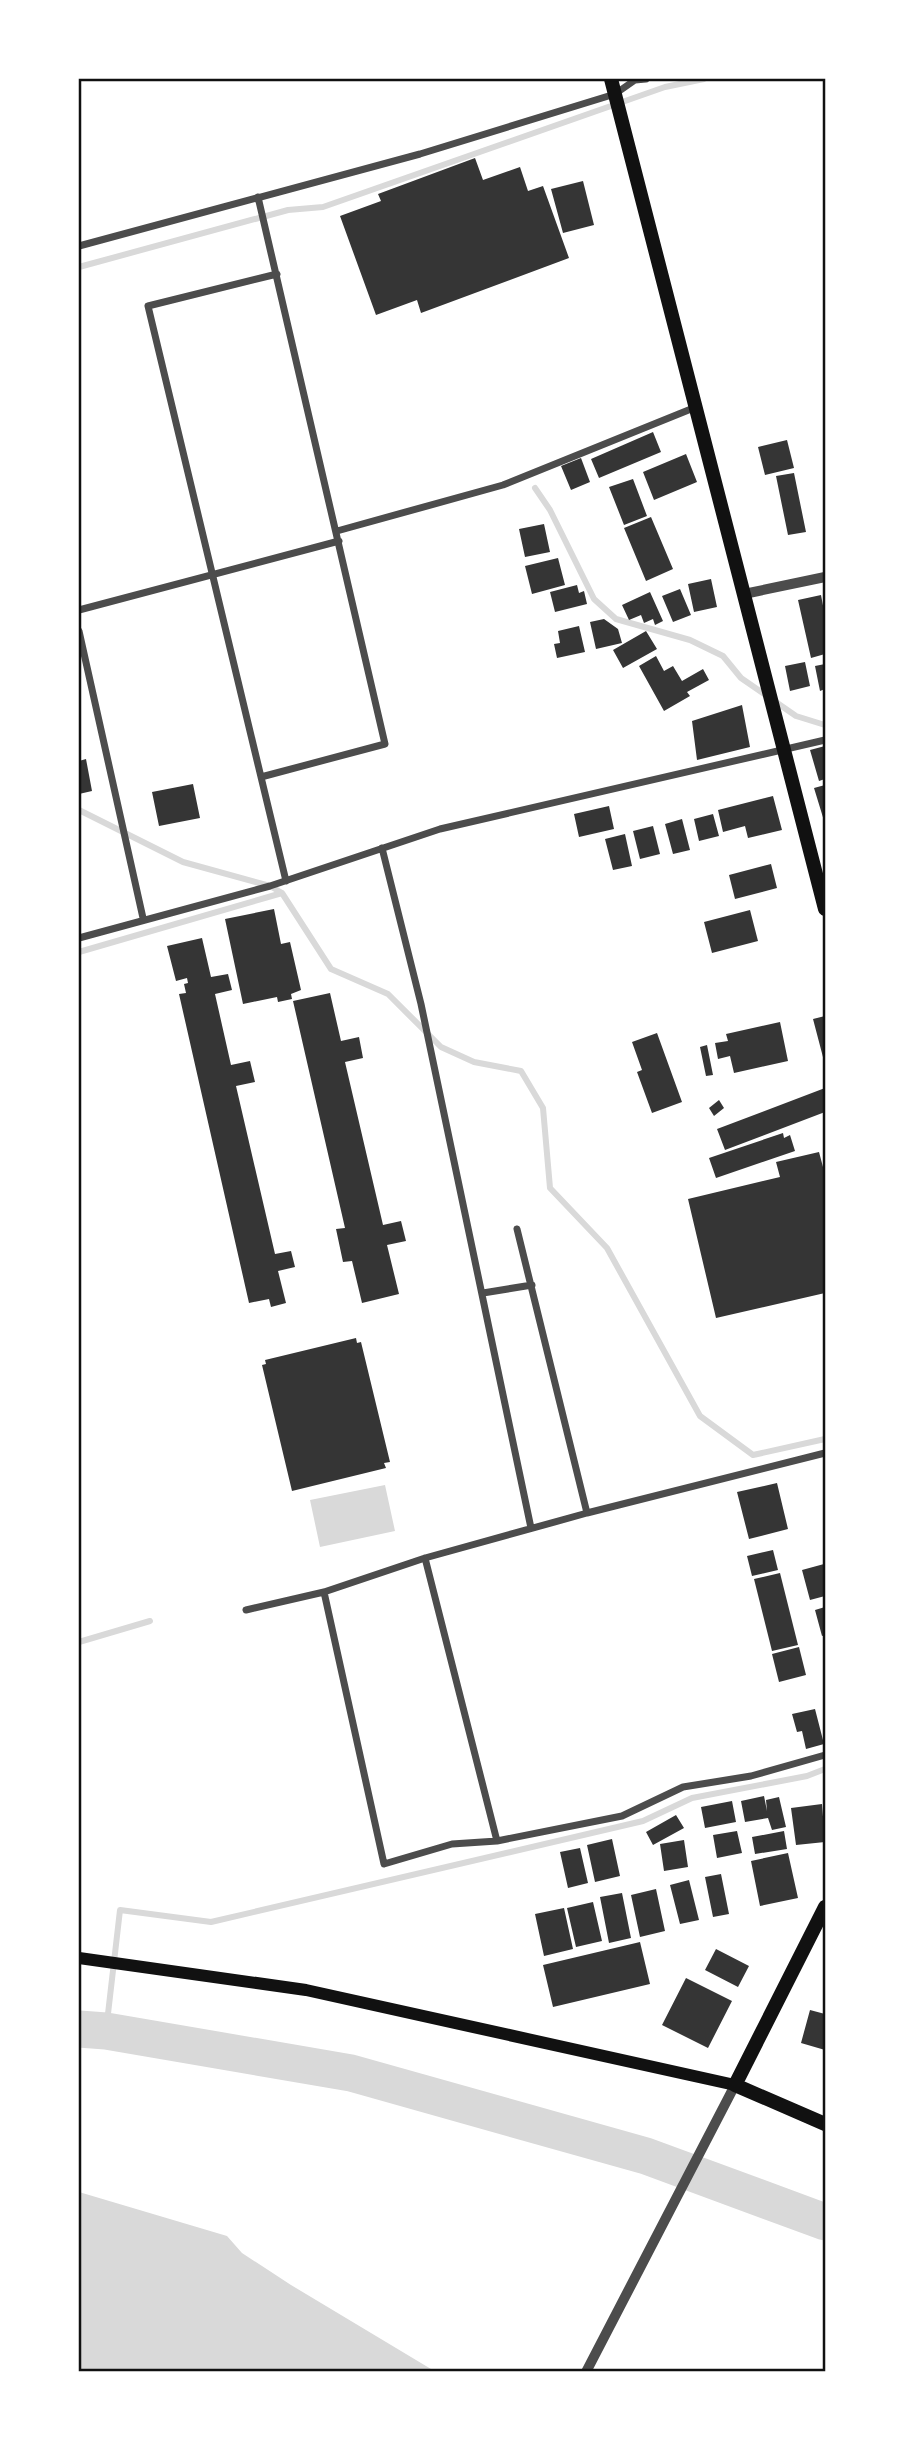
<svg xmlns="http://www.w3.org/2000/svg" width="904" height="2451" font-family="'Source Serif 4',serif">
<rect width="100%" height="100%" fill="#fff"/>
<path fill="#d9d9d9" d="M385 1485 395 1531 320 1547 310 1500Z
M79 2192 227 2236 242 2253 291 2285 436 2372H79Z"/>
<g fill="none" stroke-linecap="round" stroke-linejoin="round">
<path stroke="#d9d9d9" stroke-width="6" d="M79 267 288 210 323 207 665 87 704 79
M535 488 550 510 594 599 616 619 690 640 723 656 741 678 796 716 825 725
M79 810 183 862 270 886 282 893 331 969 388 994 441 1047 474 1062 521 1071 543 1108 550 1188 607 1248 700 1416 753 1455 825 1439
M79 952 282 893
M79 1642 150 1621
M106 2031 120 1910 211 1922 643 1821 692 1798 807 1776 825 1769"/>
<path stroke="#d9d9d9" stroke-width="37" d="M79 2029 106 2031 351 2073 646 2156 825 2222"/>
</g>
<path fill="#353535" d="M475 158 483 180 520 167 528 191 543 186 569 258 421 313 417 300 376 315 340 216 381 201 378 194Z
M583 181 594 225 563 233 551 189Z
M653 432 661 452 599 478 591 459Z
M787 440 794 468 765 475 758 447Z
M686 454 697 482 654 500 643 472Z
M581 458 590 482 571 490 561 466Z
M794 473 806 532 788 535 776 476Z
M633 479 647 516 624 525 609 487Z
M651 517 673 569 646 581 624 528Z
M544 524 550 552 525 557 519 529Z
M558 558 565 585 532 594 525 566Z
M711 579 717 607 694 612 688 584Z
M577 585 579 593 584 591 587 604 555 612 550 592Z
M680 589 691 615 673 622 662 596Z
M650 592 663 621 655 625 653 619 644 623 641 615 629 620 622 605Z
M821 595 825 616V654L811 658 798 600Z
M604 619 618 629 622 643 596 649 590 622Z
M579 626 585 652 557 658 554 644 560 643 558 631Z
M646 631 657 649 623 668 613 650Z
M656 656 664 671 673 666 682 681 703 669 709 680 687 692 690 696 664 711 639 666Z
M805 662 810 686 790 691 785 666Z
M825 664V689L820 691 815 666Z
M742 705 750 747 697 760 692 721Z
M825 746V779L819 781 810 750Z
M86 759 92 791 79 794V761Z
M193 784 200 818 159 826 152 792Z
M825 785V824L814 788Z
M773 796 782 830 748 838 745 826 723 832 718 810Z
M609 806 614 829 579 837 574 814Z
M713 814 719 836 699 841 694 819Z
M682 819 690 850 673 854 665 824Z
M653 826 660 854 640 859 633 831Z
M625 834 632 866 613 870 605 839Z
M771 864 777 888 735 899 729 875Z
M274 909 281 944 290 942 301 990 291 994 292 999 278 1002 277 997 243 1004 225 919Z
M750 910 758 941 712 953 704 922Z
M202 938 211 977 228 974 232 990 215 994 231 1065 250 1061 255 1082 236 1086 275 1254 291 1251 295 1267 278 1271 286 1303 271 1307 269 1299 249 1303 179 994 186 993 184 984 188 983 187 978 176 981 167 946Z
M330 993 341 1041 359 1037 363 1058 345 1062 383 1225 401 1221 406 1241 387 1245 399 1294 362 1303 352 1261 343 1262 336 1229 345 1228 293 1001Z
M825 1016V1060L824 1061 813 1019Z
M780 1022 788 1061 734 1073 730 1056 718 1059 715 1043 728 1041 726 1034Z
M657 1033 682 1102 652 1113 637 1072 642 1070 632 1042Z
M707 1045 713 1075 706 1076 700 1047Z
M825 1088V1112L725 1150 717 1129Z
M719 1100 724 1108 714 1116 709 1108Z
M783 1133 784 1138 790 1135 795 1151 716 1178 709 1158Z
M819 1152 823 1167 825 1166V1293L716 1318 688 1199 780 1177 776 1162Z
M356 1338 357 1343 361 1342 390 1462 384 1463 386 1468 292 1491 262 1365 266 1364 265 1360Z
M777 1483 788 1529 749 1539 737 1492Z
M773 1550 778 1570 752 1576 747 1556Z
M824 1564 825 1596 810 1600 802 1570Z
M780 1573 798 1645 772 1651 754 1579Z
M825 1607V1635L822 1636 815 1610Z
M799 1647 806 1675 779 1682 772 1654Z
M815 1709 824 1744 806 1749 802 1731 797 1732 792 1714Z
M764 1796 767 1811 766 1800 779 1797 786 1827 772 1830 768 1818 745 1822 741 1801Z
M732 1801 736 1822 705 1828 701 1807Z
M822 1804 825 1842 796 1845 791 1808Z
M676 1815 684 1828 653 1845 646 1832Z
M737 1831 742 1853 717 1858 713 1835Z
M784 1831 787 1849 755 1854 752 1837Z
M612 1839 620 1876 595 1882 587 1845Z
M684 1840 688 1867 664 1871 660 1844Z
M580 1848 588 1883 568 1888 560 1852Z
M788 1853 798 1898 760 1906 751 1861Z
M721 1874 729 1914 713 1917 705 1877Z
M689 1880 699 1920 680 1924 670 1885Z
M656 1889 665 1931 640 1937 631 1895Z
M622 1893 631 1938 609 1943 600 1897Z
M593 1902 602 1941 576 1947 567 1908Z
M564 1908 573 1949 544 1956 535 1914Z
M640 1942 650 1984 553 2007 543 1965Z
M716 1949 749 1966 738 1987 705 1970Z
M686 1978 732 2001 708 2048 662 2025Z
M810 2010 825 2014V2050L801 2043Z"/>
<g fill="none" stroke-linecap="round" stroke-linejoin="round">
<path stroke="#4c4c4c" stroke-width="7" d="M258 197 385 744 261 777 286 881
M79 246 420 154 615 94 635 80 646 79
M337 531 503 485 696 407
M79 610 339 541
M79 631 143 918
M261 777 148 306 277 274
M382 848 421 1004 531 1528
M79 938 270 886 440 829 825 740
M517 1229 587 1513
M483 1293 532 1285
M425 1558 497 1841
M324 1592 384 1864 452 1844 497 1841 622 1816 683 1787 751 1776 825 1755
M246 1610 324 1592 425 1558 587 1513 825 1453"/>
<path stroke="#4c4c4c" stroke-width="10" d="M744 594 825 577
M586 2372 735 2085"/>
<path stroke="#111" stroke-width="12" d="M79 1958 306 1990 735 2085"/>
<path stroke="#111" stroke-width="14" d="M611 79 825 909
M825 1907 735 2085 825 2124"/>
</g>
<rect width="904" height="2451" fill="none" stroke="#ffffff" stroke-width="161"/>
<rect x="80" y="80" width="744" height="2290" fill="none" stroke="#111" stroke-width="2.5"/>
</svg>
